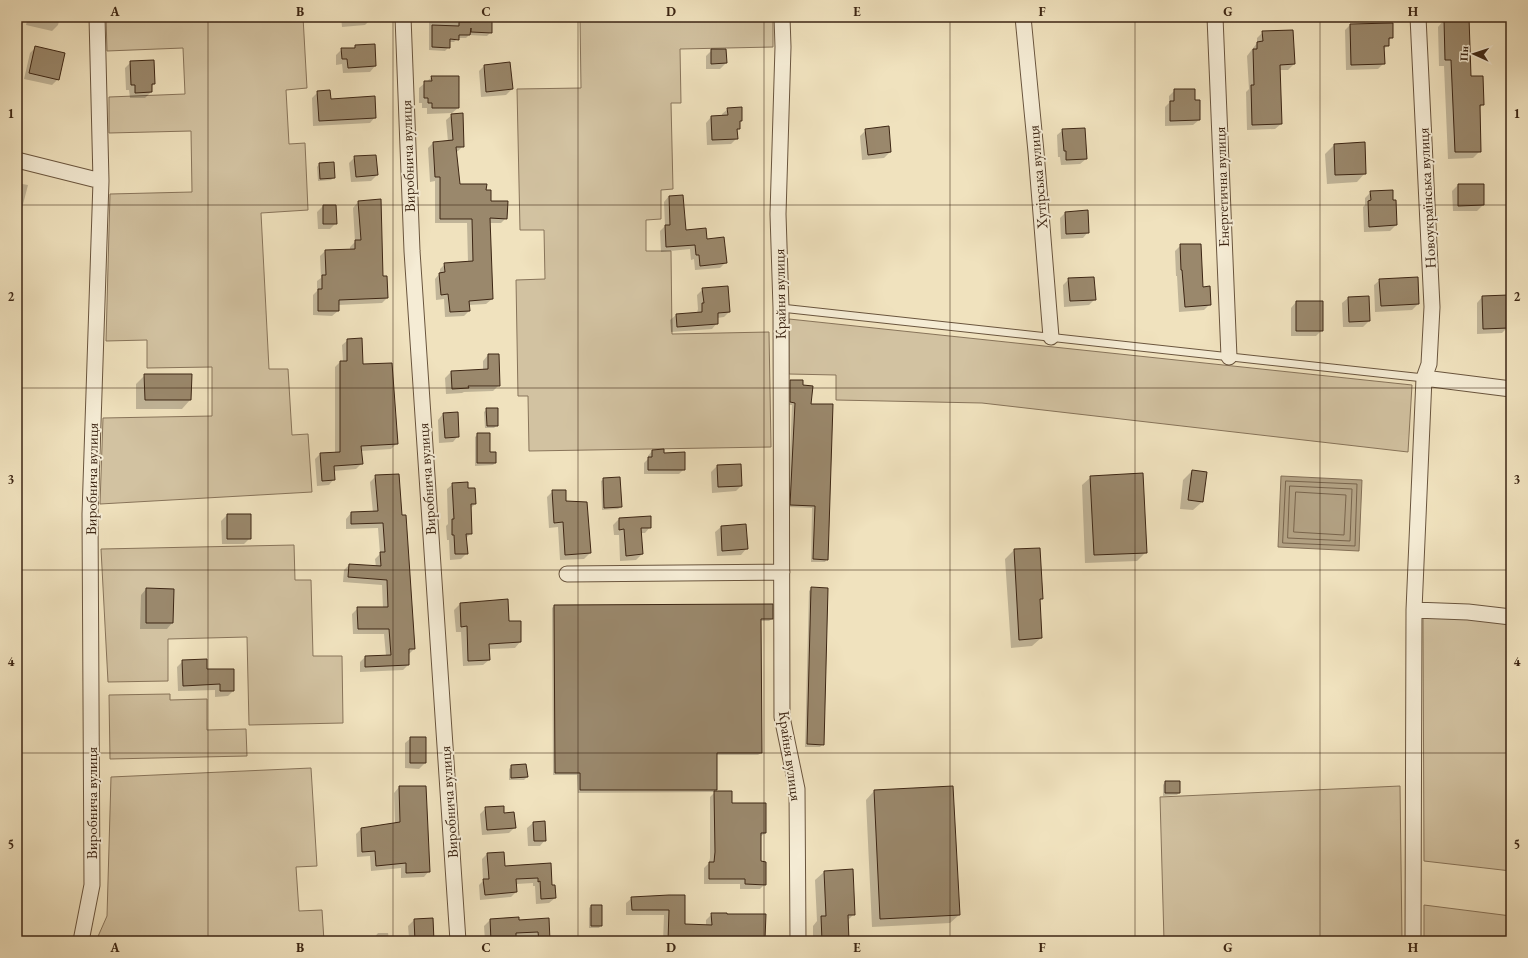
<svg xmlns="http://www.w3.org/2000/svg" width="1528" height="958" font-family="'EB Garamond',serif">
<rect width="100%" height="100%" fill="#f0e2be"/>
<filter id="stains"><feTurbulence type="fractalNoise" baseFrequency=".005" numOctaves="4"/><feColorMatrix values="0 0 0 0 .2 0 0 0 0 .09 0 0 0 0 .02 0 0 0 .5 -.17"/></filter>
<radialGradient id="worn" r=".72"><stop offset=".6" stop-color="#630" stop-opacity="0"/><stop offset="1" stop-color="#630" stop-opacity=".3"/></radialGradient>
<path fill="#d2c2a1" stroke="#88745a" d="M106 17H303L307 88 286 90 289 144 305 143 308 210 261 213 269 369H288L292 435 308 434 312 492 100 504 103 418 212 416V367L147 368V340L106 341 110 194 192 192 191 131 109 133V97L185 94 183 48 107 51Z
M580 17H773V47L680 49 681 103H671L673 189 661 190V219L646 220V251H671L672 334 769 332 771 447 529 451 528 396H518L516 280 545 279 544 230H520L517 89 581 88Z
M789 319 1412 385 1408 452 982 403 836 400V375L789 374Z
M294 545 295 580H311L313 656H342L343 723 249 725 247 637 168 639V681L108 682 101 549Z
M1423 616 1511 622 1510 721H1511V871L1424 861Z
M170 694V700L207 699V730L246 729 247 756 110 759 109 695Z
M311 768 317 866 296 867 299 911 322 910 324 941H96L107 916 111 777Z
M1400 786 1402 941H1164L1160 797Z
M1424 905 1511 916V941H1424Z"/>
<path fill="#b3a284" stroke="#847057" d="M1281 476 1362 480 1359 551 1278 547Z"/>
<path fill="#0003" d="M28 17H62L59 21 58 25 52 31 26 25Z
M341 17H371V19L365 25 342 27Z
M429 17H491V32L487 36 469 35 466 38H458L454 42H449V47L445 51 429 50Z
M1444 20 1470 77 1483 104 1479 109 1480 151 1473 158 1448 159 1444 66H1439L1438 27Z
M1350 25 1392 37 1388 41V45L1383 50 1384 63 1378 69 1346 70 1345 30Z
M1263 32 1294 64 1288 70H1279L1281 124 1275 129 1247 130 1246 92 1249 89 1247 56 1257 43V38Z
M356 46 375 66 370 72 343 73 342 64 336 65V55L342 49H353Z
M36 47 58 79 52 85 24 79 30 53Z
M712 50 726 63 720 69H706V56Z
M131 62 154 84 151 87V92L145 98H130L129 90H126L125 68Z
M484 66 512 89 506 95 481 97 479 71Z
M432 77 458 108 452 113 427 114V108H422V103H419V88Z
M1175 90 1194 102 1199 120 1193 125 1165 126V107L1169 103V96Z
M318 92 330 100 375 117 370 123 313 126 312 98Z
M728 109 741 120 739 123V129L736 131 737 138 731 144 707 145 706 123 711 117H722V114Z
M452 115 463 146 458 151 456 152 459 185 485 191 490 202 506 218 501 223H490L492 299 486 304 469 305V311L464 316 445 317 444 299 436 300 435 279 440 273V269L445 264 468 262 467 223H435V181L430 182 428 148 433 143 448 142 446 120Z
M866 130 890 152 884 158 862 160 860 136Z
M1063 130 1086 159 1080 164 1061 165 1060 157H1058L1057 135Z
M1334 145 1365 173 1357 182 1327 184 1325 154Z
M355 157 377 175 371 181 351 182 349 163Z
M319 164 334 177 331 180 318 181 317 167Z
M17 183 28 185 19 220 17 222Z
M1458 185 1483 205 1477 211H1453L1452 191Z
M1371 192 1396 225 1390 231 1364 232 1363 207 1365 205V198Z
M669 196H682L685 231 706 240 725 263 720 268 695 270 694 259 691 260 690 249 661 252 660 231 665 226 664 202Z
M358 202 382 277H386L387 298 382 303 338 305V311L332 316 313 315V295L317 291V281L321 278 320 256 325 251 350 250V247L355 242 353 208Z
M323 206 336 223 330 229H318L317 212Z
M1066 212 1088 232 1083 238 1061 239 1060 218Z
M1181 245 1210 304 1204 310 1179 312 1177 276H1176L1175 251Z
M1069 279 1095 299 1089 305 1064 307 1063 285Z
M1380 280 1418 304 1412 310 1375 312 1374 285Z
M703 289 729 312 724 317 717 318V323L712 329 671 332 670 320 676 315 697 313 698 309 697 295Z
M1368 297 1369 321 1363 327H1343L1342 303 1348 298Z
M1482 297 1507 328 1502 333 1477 334V303Z
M1296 302 1322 330 1316 336H1291V308Z
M348 340 362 365 396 444 391 449 361 451 362 463 356 469 334 471V479L329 485 317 486 315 459 320 454 335 453V367L340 362H343L342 345Z
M488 355 499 385 493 391 464 392 462 393 446 394 445 378 451 372 483 370V361Z
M145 375 190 400 182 409H136V384Z
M791 381 802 386 810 404 827 559 825 562H811L812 508 788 507 792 405H788V383Z
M487 409 497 425 494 428H485L484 412Z
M443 414 458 436 453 442 439 443 438 420Z
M478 434 495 463 493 465 475 466V437Z
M652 451 663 454 684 469 679 474H644V463L648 459V456Z
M717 466 741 486 736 491 712 493 711 472Z
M1192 471 1202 502 1193 510 1180 509 1183 480Z
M376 476 401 516 414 649 409 654 408 665 403 670 360 672V662L365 657 386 656 384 634H353L352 614 358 608H383L382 585 343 582 344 570 349 565 376 567 375 559 380 554 378 528 346 529V519L351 513H373L370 482Z
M1091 477 1146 552 1137 561 1085 563 1082 485Z
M604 479 621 507 618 509 602 510 601 481Z
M453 484 475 504 470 509 471 533 466 538 467 553 461 559 450 560 449 540H447L446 526 448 524 447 489Z
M553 491 590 553 584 559 560 560 558 527 549 528 547 497Z
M227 515H250V538L244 544H222L221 521Z
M619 519 650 527 645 533H640L642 554 636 560 620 561 619 535H614L613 525Z
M745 525 746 549 741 555 717 556 715 532 721 527Z
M1039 549 1042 598 1039 602 1041 638 1032 646 1011 648 1005 559 1014 550Z
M812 588 823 744 820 747H805L809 591Z
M146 589 173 590 172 623 167 629H140L141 595Z
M460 604 508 622 520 642 515 648 489 649V660L483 665 463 666 461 632H456L454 610Z
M554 606 772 619 769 621H760L761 753 758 755H716V789L714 792 578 793 577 775H553L552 608Z
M183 661 233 691 228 696 215 697V690L178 691 177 667Z
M411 738 425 763 419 769 405 768V743Z
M512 766 527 777 524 780H509V769Z
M1165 782 1179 793 1177 795 1163 796V785Z
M399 787H425L429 871 424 877 401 878V868L371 871 370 856 357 857 356 834 361 829 395 824 394 793Z
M874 791 959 915 950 923 872 927 866 800Z
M715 792 765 833 760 837V862L765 884 760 889H740V884H704V868L709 863 710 858V797Z
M486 808 503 814 515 827 509 833 482 835 480 814Z
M533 823 545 840 540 846H528L527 828Z
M487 854 504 867 550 864 551 886 555 898 549 903 536 904 535 886H533V883L516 884V892L511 897 480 900 479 885 483 881 482 859Z
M852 870 854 914 847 921 848 941H813V926L817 921 815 880 824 872Z
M684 896V925L706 926V920L712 914 764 938 761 941H663L664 915H626V903L632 898Z
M1511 902V918H1507L1509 905Z
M591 906 601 925 599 928H589V908Z
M432 919 433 941H373V939L378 933H388L389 939 409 938 408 926 414 920Z
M518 919V921L548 919 549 941H533V937L515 938V941H485L484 926 490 920Z"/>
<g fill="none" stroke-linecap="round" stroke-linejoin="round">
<path stroke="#78644c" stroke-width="1" d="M1286 481 1357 484 1355 546 1283 543Z
M1290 486 1352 489 1350 541 1288 538Z
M1296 492 1346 495 1344 535 1294 532Z"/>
</g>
<path fill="#9a886c" stroke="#3d2614" d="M470 17H492V33L471 32V28L470 35H459V40L450 39V48L432 47V25L459 26V22H471Z
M1469 18 1471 76H1483L1484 105H1480L1481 152H1455L1451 60H1445L1444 19Z
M1393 23V38H1389V46H1384L1385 64 1351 65 1350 24Z
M1293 30 1295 64 1280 65 1282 124 1252 125 1251 85H1254L1253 49H1257V42L1263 41 1262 31Z
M375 44 376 66 348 68 347 59H342L341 48H355V45Z
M35 46 65 53 59 80 29 73Z
M711 49H726L727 63 711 64Z
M154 60 155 84H152V92L135 93V85H131L130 61Z
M510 62 513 89 486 92 484 65Z
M431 76H459V108H432V103H428V98H424V81H432Z
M1174 89H1195V100H1200V120L1170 121V101H1174Z
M330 90 331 99 375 96 376 118 319 121 317 91Z
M742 107V121H740V129H737L738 139 712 140 711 116 728 115 727 108Z
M463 113 464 147H456L460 184H487L486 190H491V201H508L507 219 490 218 493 299 469 301 470 311 450 312 448 294 441 295 439 273 445 272 444 263 473 261 472 219H440V177H435L433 142 453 140 451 114Z
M889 126 891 152 868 155 865 129Z
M1085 128 1087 159 1066 160V151H1064L1062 129Z
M1365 142 1366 174 1335 175 1334 144Z
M376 155 378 175 356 177 354 156Z
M334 162 335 178 320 179 319 163Z
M1458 184H1484V205L1458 206Z
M1393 190V200H1396L1397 225 1369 227 1368 201 1371 200 1370 191Z
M683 195 686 230 706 228 707 239 724 237 727 263 700 266 699 255H696L695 245 666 247 665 225H670L669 196Z
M381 199 383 276H387L388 298 339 300V311H318V289H322V275H326L325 250 355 249V240H361L358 201Z
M323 205H336L337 224H323Z
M1088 210 1089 233 1066 234 1065 212Z
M1180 244H1201L1203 287 1210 286 1211 305 1185 307 1182 270H1181Z
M1094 277 1096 300 1070 301 1068 278Z
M1418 277 1419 304 1381 306 1379 279Z
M728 286 730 312 718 313V324L677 327 676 314 702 312V303H704L702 288Z
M1508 295V328L1483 329 1482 296Z
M1369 296 1370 321 1349 322 1348 297Z
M1296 301H1323V331H1296Z
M362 338 363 364 392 363 398 444 361 446 363 464 334 466 335 480 322 481 320 453 340 452V361H347V339Z
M488 354H499L500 386H468L469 388 452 389 451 371 488 369Z
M144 374H192L191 400H145Z
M790 380H803V385L813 386 811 404H833L828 560 813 559 815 506 790 505 795 403 790 402Z
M486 408H498V426H487Z
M458 412 459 437 445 438 443 413Z
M477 433H490V452H496V463H477Z
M664 449V453L685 452V470H648V457H652V450Z
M741 464 742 486 718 487 717 465Z
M1192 470 1207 472 1203 502 1188 500Z
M1143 473 1147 553 1094 555 1090 476Z
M399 474 402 515H406L415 649H409V665L365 667V656L391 655 389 629H358L357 607H388L387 580 348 577 349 564 381 566 380 552H385L383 523 351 524V512L378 511 375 475Z
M620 477 622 507 604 508 603 478Z
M468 482V488H475L476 504H471L472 534H466L468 554H455L454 535H452V519H454L452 483Z
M552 490H566V501L587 502 591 553 565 555 563 522 554 523Z
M227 514H251V539H227Z
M651 516V528H641L643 554 626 556 624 529 619 530V518Z
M746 524 748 549 722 551 721 526Z
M1040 548 1043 599H1040L1042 638 1019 640 1014 549Z
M811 587 828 588 824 745 807 744Z
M146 588 174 589 173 623H146Z
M508 599 509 621H521V642L489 644 490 660 468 661 467 626 461 627 460 603Z
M773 604V619H761L762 753H717V790H580V773H555L554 605Z
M207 659V669H234V691H220V684L183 686 182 660Z
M410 737H426V763H410Z
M526 764 528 777 511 778V765Z
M1165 781H1180V793H1165Z
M399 786H426L430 872 406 873V863L376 866 375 851 362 852 361 828 400 822Z
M953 786 960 915 880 919 874 790Z
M714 791H732V803H766V833H761V861L766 862V885L745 884V879H709V862H714L715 852Z
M504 806V813L514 812 516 828 487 830 485 807Z
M545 821 546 841H534L533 822Z
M504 852 505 866 551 863 552 885H555L556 898 541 899 540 881 538 882V878L516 879 517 892 485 895 483 879H489L487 853Z
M853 869 855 915H848L849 941H822L821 916H826L824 871Z
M669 895H685V924L712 925 711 913H727V914H766L765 939 721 938 720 941H668L669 910H632L631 897Z
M591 905H602V926H591Z
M519 917V920L549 918 550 941H539L538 932 516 933V941H491L490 919Z
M433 918 434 941H415L414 919Z"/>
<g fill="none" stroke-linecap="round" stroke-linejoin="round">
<g stroke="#6a553e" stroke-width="9">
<path id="service" d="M781 308 1424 378"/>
</g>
<g stroke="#6a553e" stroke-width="17">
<path id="minor" d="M403 17 412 251 458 941
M782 17 783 47 778 214 781 308 782 717 797 789 798 941
M1023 17 1036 152 1051 337
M1215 17 1229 357
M17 160 101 181
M1424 378 1511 389
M567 574 782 572
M1414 610 1468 612 1511 617
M81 941 92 885 90 514 101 181 97 17
M1413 941 1414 610 1424 378 1429 364 1432 307 1418 17"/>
</g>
<use href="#service" stroke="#f5ecd5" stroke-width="7"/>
<use href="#minor" stroke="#f5ecd5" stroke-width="15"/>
</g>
<path fill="none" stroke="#3d2614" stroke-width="1" stroke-opacity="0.55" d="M208 17V941M393 17V941M578 17V941M764 17V941M950 17V941M1135 17V941M1320 17V941M17 205H1511M17 388H1511M17 570H1511M17 753H1511"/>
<g text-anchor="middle" stroke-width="4" stroke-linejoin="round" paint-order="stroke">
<g font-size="15" fill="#3d2614" stroke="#f5ecd5">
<text transform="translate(408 156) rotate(-92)" y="5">Виробнича вулиця</text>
<text transform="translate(1038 177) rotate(-95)" y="5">Хутірська вулиця</text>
<text transform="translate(1222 187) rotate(-92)" y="5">Енергетична вулиця</text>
<text transform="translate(1427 198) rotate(-93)" y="5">Новоукраїнська вулиця</text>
<text transform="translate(780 294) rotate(-91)" y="5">Крайня вулиця</text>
<text transform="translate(92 479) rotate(-89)" y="5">Виробнича вулиця</text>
<text transform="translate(427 479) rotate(-94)" y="5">Виробнича вулиця</text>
<text transform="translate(790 756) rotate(82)" y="5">Крайня вулиця</text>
<text transform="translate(449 802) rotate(-94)" y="5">Виробнича вулиця</text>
<text transform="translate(92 803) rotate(-90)" y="5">Виробнича вулиця</text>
</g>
</g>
<rect width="1528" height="958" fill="none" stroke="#f0e2be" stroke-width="44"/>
<g transform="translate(1474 54) rotate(273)" stroke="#f5ecd5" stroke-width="3" paint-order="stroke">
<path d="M0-3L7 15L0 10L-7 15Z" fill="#3d2614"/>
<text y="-6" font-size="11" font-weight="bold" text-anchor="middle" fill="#3d2614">Пн</text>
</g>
<rect x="22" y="22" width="1484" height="914" fill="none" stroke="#3d2614" stroke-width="1.5"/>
<g font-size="13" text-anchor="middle" font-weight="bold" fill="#3d2614">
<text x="115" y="16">A</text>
<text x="300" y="16">B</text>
<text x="486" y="16">C</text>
<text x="671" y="16">D</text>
<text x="857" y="16">E</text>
<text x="1042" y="16">F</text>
<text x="1228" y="16">G</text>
<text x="1413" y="16">H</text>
<text x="11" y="118">1</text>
<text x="1517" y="118">1</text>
<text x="11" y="301">2</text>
<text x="1517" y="301">2</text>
<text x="11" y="484">3</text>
<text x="1517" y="484">3</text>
<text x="11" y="666">4</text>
<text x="1517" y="666">4</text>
<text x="11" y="849">5</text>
<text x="1517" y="849">5</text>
<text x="115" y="952">A</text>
<text x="300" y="952">B</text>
<text x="486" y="952">C</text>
<text x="671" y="952">D</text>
<text x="857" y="952">E</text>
<text x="1042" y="952">F</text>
<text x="1228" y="952">G</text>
<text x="1413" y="952">H</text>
</g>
<rect width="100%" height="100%" filter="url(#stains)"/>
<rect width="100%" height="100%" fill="url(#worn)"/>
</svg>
